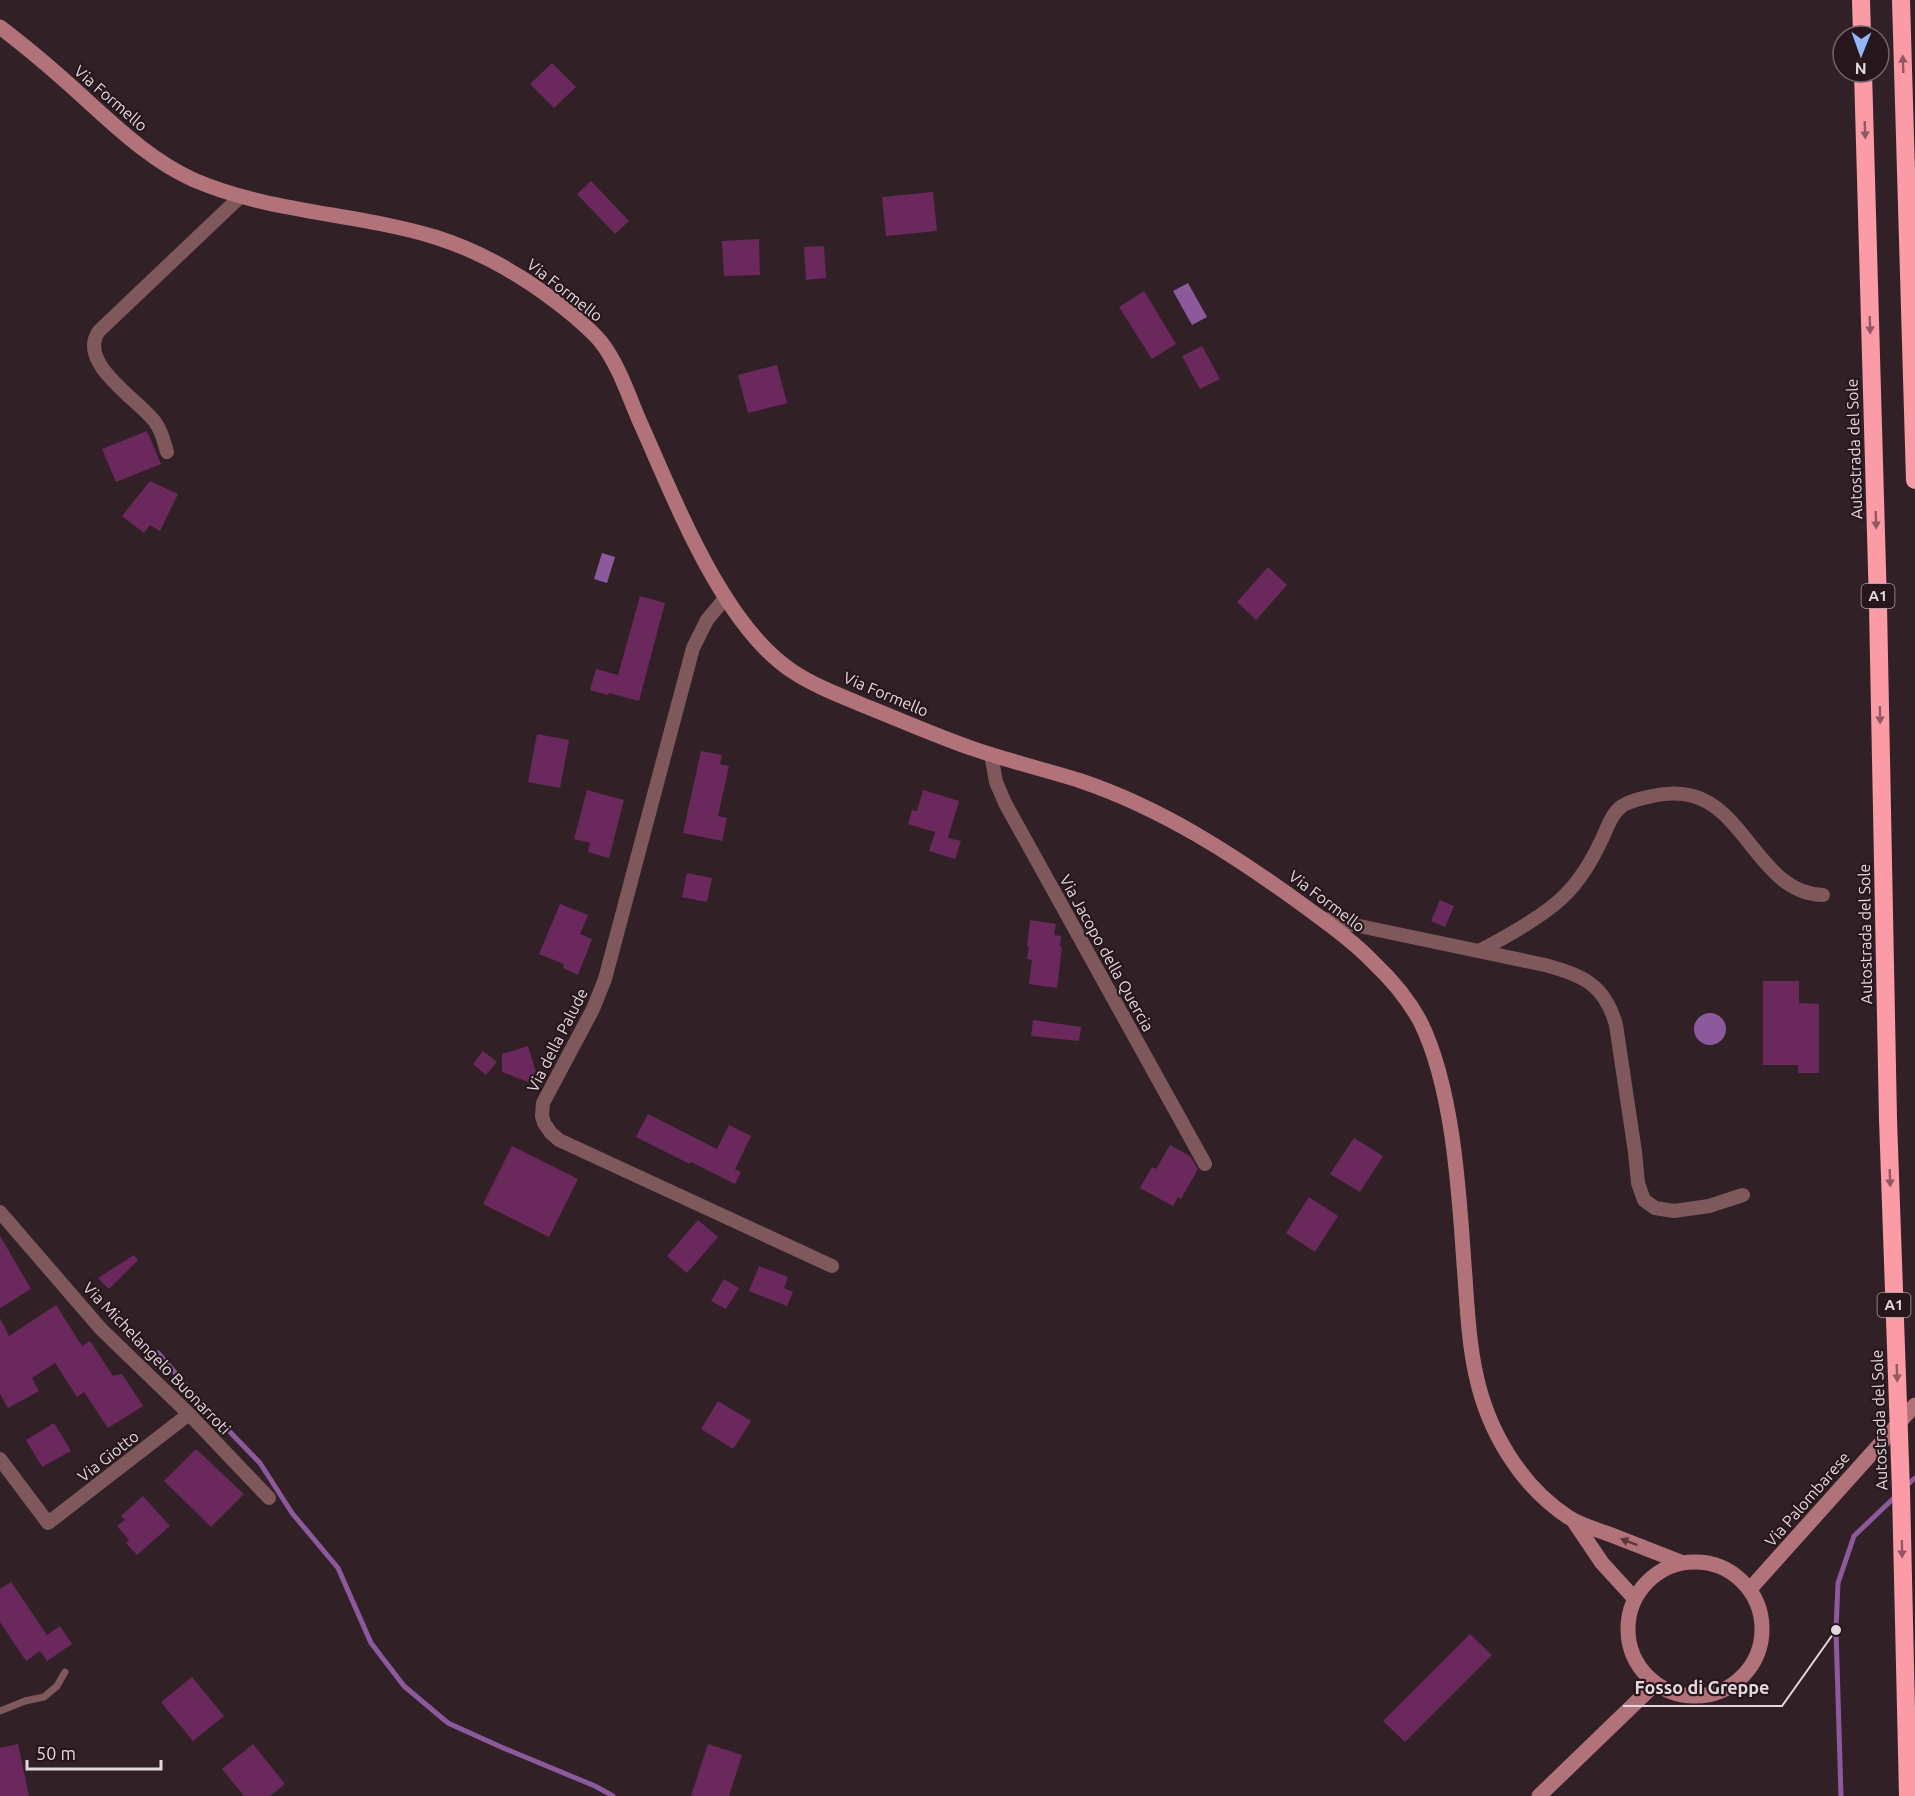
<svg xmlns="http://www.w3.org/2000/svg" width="1915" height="1796" font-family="Ubuntu,sans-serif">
<rect width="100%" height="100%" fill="#312127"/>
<path fill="#8c599c" d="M1188 283 1207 317 1192 325 1173 291Z
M602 553 615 557 607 583 594 579Z
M1694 1029a16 16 0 1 1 32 0a16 16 0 1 1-32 0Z"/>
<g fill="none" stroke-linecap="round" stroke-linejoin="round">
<path stroke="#8c599c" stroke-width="5" d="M158 1353 195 1396 260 1463 292 1513 338 1568 371 1643 404 1686 448 1723 501 1747 595 1786 613 1796
M1905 1487 1915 1478
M1841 1796 1836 1630 1838 1583 1854 1536 1897 1495"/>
</g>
<path fill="#6a285d" d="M552 63 576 87 554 108 530 84Z
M591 181 629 221 615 234 577 194Z
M933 192 937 231 886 236 882 197Z
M759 239 760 275 724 276 722 241Z
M824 246 826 278 806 280 804 247Z
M1144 291 1176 344 1152 359 1119 307Z
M1202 346 1220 379 1200 389 1182 356Z
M777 365 787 403 748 413 738 375Z
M147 431 161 464 116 482 102 449Z
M150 481 178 494 160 531 150 525 144 533 122 516Z
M1268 567 1287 585 1256 620 1237 602Z
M640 596 665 603 639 701 609 693 608 695 590 690 596 669 618 675Z
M537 734 569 740 560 788 528 782Z
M701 751 722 755 720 764 729 766 718 816 727 818 722 841 683 833Z
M587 790 624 800 609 858 588 852 590 843 574 839Z
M923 790 959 801 948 838 961 841 955 859 929 851 935 832 908 824 912 810 917 811Z
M687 873 712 878 707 902 682 897Z
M1440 900 1454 906 1445 927 1431 921Z
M560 904 588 915 580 934 592 939 578 975 563 968 564 964 539 954Z
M1030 920 1056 924 1054 935 1061 936 1060 947H1062L1057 988 1029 984 1032 960 1027 959 1029 947H1027Z
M1763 981H1799V1003L1819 1004V1073H1798V1065H1763Z
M1033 1020 1081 1027 1079 1041 1031 1036Z
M528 1046 538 1079 528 1082 502 1072V1054Z
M483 1051 497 1062 486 1075 473 1064Z
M648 1114 717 1149 729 1125 751 1136 735 1169 741 1172 735 1184 691 1162 690 1164 636 1137Z
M1354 1138 1383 1156 1360 1192 1330 1174Z
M1170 1145 1190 1156 1198 1169 1181 1199 1178 1197 1173 1206 1140 1188 1152 1167 1156 1169Z
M512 1146 578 1179 549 1237 483 1204Z
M1309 1197 1338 1216 1315 1252 1286 1233Z
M698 1220 718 1237 687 1273 667 1256Z
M0 1236 31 1289 0 1308Z
M134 1255 138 1260 109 1289 98 1278Z
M759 1266 788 1277 784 1288 793 1292 787 1306 749 1291Z
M724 1279 739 1288 726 1309 711 1301Z
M56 1305 82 1346 90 1341 113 1376 122 1374 143 1406 108 1428 84 1392 77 1397 55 1363 32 1378 39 1391 8 1408 0 1394V1318L9 1336Z
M718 1401 751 1421 733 1449 701 1429Z
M54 1423 71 1451 42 1467 26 1440Z
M196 1449 244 1494 211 1527 164 1481Z
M143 1496 170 1526 137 1555 126 1543 129 1540 117 1526 125 1520 121 1516Z
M11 1582 47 1635 60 1626 72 1644 47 1661 40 1651 26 1661 0 1622V1589Z
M1470 1634 1492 1655 1405 1742 1383 1721Z
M192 1677 224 1716 193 1741 161 1702Z
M18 1744 29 1796H0V1748Z
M253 1744 285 1784 270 1796H244L222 1769Z
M708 1744 742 1755 729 1796H691Z"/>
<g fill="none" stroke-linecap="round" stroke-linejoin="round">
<path stroke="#7f585b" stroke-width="7" d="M0 1711 25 1701 44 1697 57 1686 65 1672"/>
<path stroke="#7f585b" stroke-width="14" d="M167 452C164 442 162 431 155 422 139 400 76 363 99 331L241 196
M726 597 707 620 693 648 605 979 593 1009 543 1103 542 1116 544 1123 551 1133 559 1140 832 1266
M991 754 996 782 1005 803 1205 1164
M1321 918 1545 965C1583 975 1605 985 1616 1025L1635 1152 1638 1183 1644 1200 1655 1208 1674 1211 1709 1206 1743 1195
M1479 951C1506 937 1545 916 1566 894 1581 879 1592 860 1601 841 1607 829 1611 814 1622 806 1631 800 1642 798 1652 796 1666 793 1679 792 1693 796 1746 810 1762 894 1823 895
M0 1212 101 1329 189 1414 269 1498
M0 1459 48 1523 189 1414"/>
<path stroke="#b17379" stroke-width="15" d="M0 27C33 52 64 79 94 107 125 135 156 163 194 180 271 213 356 213 435 237 486 253 533 282 574 316 583 324 593 332 601 342 618 364 628 394 639 420 674 497 721 624 792 671 816 687 844 697 870 708 905 722 939 737 974 749 1009 761 1046 770 1081 781 1164 809 1237 857 1307 908 1330 925 1354 942 1374 963 1392 980 1408 999 1420 1021 1453 1087 1459 1191 1464 1264 1467 1301 1468 1339 1476 1375 1488 1431 1520 1485 1568 1517 1582 1526 1599 1530 1614 1536 1637 1545 1660 1554 1683 1563
M1573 1520 1602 1563 1635 1599
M1628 1629a67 67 0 1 1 134 0a67 67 0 1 1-134 0Z
M1750 1589 1915 1405
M1539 1796 1655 1684"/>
<path stroke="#fb9ba5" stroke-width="18" d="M1861 0 1862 36
M1901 0 1915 480
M1863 72 1878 605 1888 1119
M1901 1491 1908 1796"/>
<path stroke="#fb9ba5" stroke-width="18" d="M1888 1119 1901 1491"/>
</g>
<defs><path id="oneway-solid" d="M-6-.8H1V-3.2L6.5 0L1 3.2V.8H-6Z" transform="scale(1.5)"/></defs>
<g fill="#915961">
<use href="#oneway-solid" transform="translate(1903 64) rotate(-92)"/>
<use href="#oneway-solid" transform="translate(1865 130) rotate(88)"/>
<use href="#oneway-solid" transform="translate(1870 325) rotate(88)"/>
<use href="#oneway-solid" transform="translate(1876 520) rotate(88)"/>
<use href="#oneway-solid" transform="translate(1880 715) rotate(89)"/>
<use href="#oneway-solid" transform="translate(1890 1178) rotate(88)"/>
<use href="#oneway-solid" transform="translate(1897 1373) rotate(88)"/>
<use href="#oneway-solid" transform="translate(1902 1549) rotate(89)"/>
</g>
<use fill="#57373d" href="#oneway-solid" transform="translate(1629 1542) rotate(-159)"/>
<g text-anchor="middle" stroke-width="4.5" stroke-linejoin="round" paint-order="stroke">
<g fill="#27171d" stroke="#ab9ea3" stroke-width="1.5">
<rect x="1861.5" y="584" width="33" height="24" rx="4.5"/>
<rect x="1877.5" y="1293" width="33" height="24" rx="4.5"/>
</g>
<g font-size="15" font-weight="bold" fill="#e3d8dc">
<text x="1878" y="601">A1</text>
<text x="1894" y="1310">A1</text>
</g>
<g font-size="16" fill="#e3d8dc" stroke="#27171d">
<text transform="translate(111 98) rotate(41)" y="6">Via Formello</text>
<text transform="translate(565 290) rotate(38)" y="6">Via Formello</text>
<text transform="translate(1854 449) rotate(-92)" y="6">Autostrada del Sole</text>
<text transform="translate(886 694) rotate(23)" y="6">Via Formello</text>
<text transform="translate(1327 901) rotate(37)" y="6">Via Formello</text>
<text transform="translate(1865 934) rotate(-91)" y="6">Autostrada del Sole</text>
<text transform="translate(1107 953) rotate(61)" y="6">Via Jacopo della Quercia</text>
<text transform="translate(557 1040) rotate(-63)" y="6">Via della Palude</text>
<text transform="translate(157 1358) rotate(46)" y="6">Via Michelangelo Buonarroti</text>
<text transform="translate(1879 1420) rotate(-92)" y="6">Autostrada del Sole</text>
<text transform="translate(108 1456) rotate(-38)" y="6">Via Giotto</text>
<text transform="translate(1807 1499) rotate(-49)" y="6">Via Palombarese</text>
</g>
</g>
<path fill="none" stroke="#e3d8dc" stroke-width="2" d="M1836 1630L1782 1706H1623"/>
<circle fill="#e3d8dc" stroke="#27171d" stroke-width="2" cx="1836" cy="1630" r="6"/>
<g font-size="18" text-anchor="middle" font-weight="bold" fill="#e3d8dc" stroke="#27171d" stroke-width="4.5" stroke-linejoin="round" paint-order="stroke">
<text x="1702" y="1694">Fosso di Greppe</text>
</g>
<g transform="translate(1861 54) rotate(181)"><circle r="28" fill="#27171d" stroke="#726469" stroke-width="1.5"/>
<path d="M0-4.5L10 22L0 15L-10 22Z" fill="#92b7fd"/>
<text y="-9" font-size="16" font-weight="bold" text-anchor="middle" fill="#e3d8dc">N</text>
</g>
<path d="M27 1760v9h134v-9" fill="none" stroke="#e3d8dc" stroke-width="3"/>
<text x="36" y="1760" font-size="18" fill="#e3d8dc" stroke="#27171d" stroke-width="4.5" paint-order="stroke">50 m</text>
</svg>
